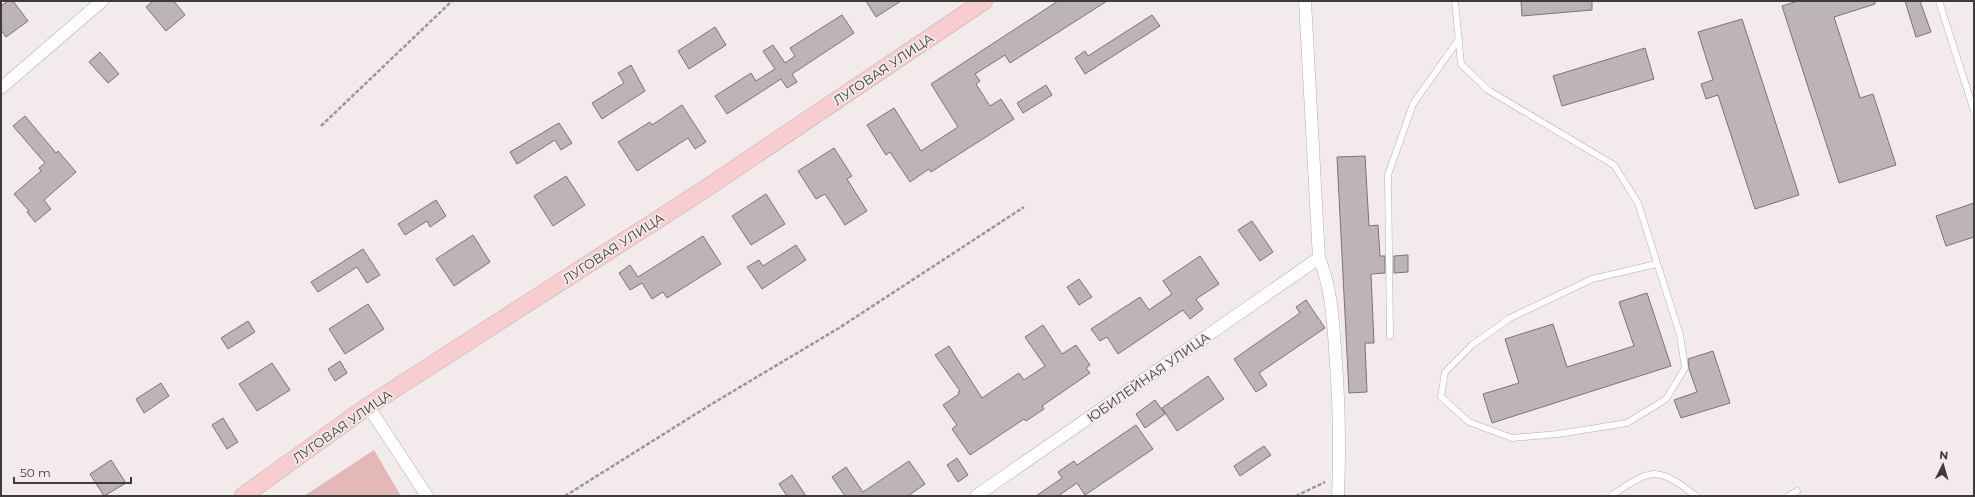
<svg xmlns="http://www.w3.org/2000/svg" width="1975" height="497" font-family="Montserrat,sans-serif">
<rect width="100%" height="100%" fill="#f3ebeb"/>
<path fill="#e4b8b8" d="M374 450 401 496H304Z"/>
<path fill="#bdb5b5" stroke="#7b7474" d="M8 1H13L28 21 6 37 1 30V6Z
M153 1H174L185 15 166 31 146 7Z
M866 1H901L876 17Z
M1058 1H1107L1010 63 1005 55 975 74 980 81 976 84 990 106 1001 99 1014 119 931 172 929 169 910 182 890 152 886 155 867 125 894 108 921 151 958 127 931 84Z
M1521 1H1592V10L1522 16Z
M1798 1H1875V4L1834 17 1860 98 1873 94 1896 165 1839 183 1782 6Z
M1905 1H1920L1931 32 1916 37Z
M842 15 854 33 792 74 797 82 787 88 781 79 727 114 715 96 751 73 756 81 775 69 763 51 773 45 785 63 795 56 790 48Z
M1152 15 1160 26 1085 74 1075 58 1085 51 1088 56Z
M1742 19 1799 195 1755 209 1718 95 1706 99 1701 84 1713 80 1698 32Z
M715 27 726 45 689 69 678 51Z
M1645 48 1654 79 1562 106 1553 76Z
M100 52 119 74 108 83 89 62Z
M631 65 645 91 602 119 592 103 624 83 618 73Z
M1046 85 1052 95 1023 113 1017 103Z
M682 105 706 142 695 149 688 138 637 171 618 142 650 122 652 125Z
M25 116 56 153 58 151 76 172 44 200 51 209 35 222 27 212 29 211 14 194 41 171 39 168 45 163 13 126Z
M559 123 572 143 561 150 555 140 517 164 510 152Z
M834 148 852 176 847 179 867 211 845 225 825 194 816 199 798 171Z
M1365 156 1369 226 1378 225 1380 256H1385V273L1371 274 1374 343H1365L1367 392 1349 393 1337 157Z
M566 176 585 205 553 226 534 196Z
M766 194 785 224 751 245 732 216Z
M436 200 446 216 430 227 427 221 405 235 398 224Z
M1974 203V237L1946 246 1936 216Z
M1252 221 1273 252 1260 261 1238 230Z
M473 235 490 262 454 286 436 259Z
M703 236 721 264 667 298 663 292 652 299 642 283 630 290 619 273 630 265 638 277Z
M796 245 806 260 762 289 747 267 759 260 763 266Z
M363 249 380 275 367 283 357 267 318 292 311 282Z
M1408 255V272L1394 273V256Z
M1200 256 1219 284 1196 299 1203 309 1190 319 1183 310 1118 354 1107 337 1100 341 1091 329 1140 297 1149 310 1172 294 1163 281Z
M1079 279 1092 297 1079 305 1067 287Z
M1647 293 1671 366 1492 423 1483 394 1519 383 1505 339 1553 324 1567 367 1634 346 1619 302Z
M1306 300 1325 328 1259 373 1267 385 1256 392 1234 359 1300 313 1296 307Z
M368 304 384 329 345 354 329 329Z
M248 321 255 332 228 349 221 338Z
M1043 325 1062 354 1076 345 1090 365 1086 368 1090 373 1042 406 1044 409 1026 421 1024 419 970 455 952 429 957 425 943 405 959 394 958 392 960 391 935 355 949 346 982 398 1019 373 1024 380 1045 366 1025 337Z
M1713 351 1730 403 1681 418 1674 400 1697 392 1689 369 1688 359Z
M340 361 347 373 335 381 328 369Z
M272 363 290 390 257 411 239 384Z
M1208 376 1224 399 1177 431 1162 408Z
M161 383 169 396 144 413 136 399Z
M1155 400 1165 414 1145 428 1136 414Z
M223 418 238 442 227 449 212 425Z
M1136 425 1153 449 1085 495 1077 483 1058 496H1036L1062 478 1058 472 1074 461 1077 465Z
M1264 446 1271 455 1240 476 1234 466Z
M957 458 968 475 958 482 947 465Z
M111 460 126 483 104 496 90 474Z
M909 461 925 484 908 496H845L832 477 846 467 863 492Z
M792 475 806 496H787L779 484Z"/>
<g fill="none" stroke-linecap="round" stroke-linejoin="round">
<g stroke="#b6aeae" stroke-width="7">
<path id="lane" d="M1455 1 1461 64 1488 90 1614 165 1638 203 1680 335 1685 368 1666 399 1627 423 1558 434 1512 438 1469 422 1441 397 1445 372 1472 345 1510 318 1592 279 1656 264
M1939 1 1974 111
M1390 336 1388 175 1413 104 1459 39
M1611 496C1621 489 1643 473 1655 474 1670 475 1684 487 1696 496
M1788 496 1797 491"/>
</g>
<g stroke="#b6aeae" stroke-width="13">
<path id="street" d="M1305 1 1319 258C1331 287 1333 318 1335 349 1339 398 1340 447 1338 496
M1 88 102 1
M368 406 427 496
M976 496 1319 258"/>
</g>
<g stroke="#b6aeae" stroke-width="18">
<path id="secondary" d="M243 496 368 406 702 191 984 1"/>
</g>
<path stroke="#9b9696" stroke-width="2.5" stroke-dasharray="4 2" stroke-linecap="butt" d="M321 126 452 1
M565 496 710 405 839 328 1024 207
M1296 496 1325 482"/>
<use href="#lane" stroke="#fff" stroke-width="6"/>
<use href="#street" stroke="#fff" stroke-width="12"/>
<use href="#secondary" stroke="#f7cdd0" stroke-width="17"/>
</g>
<g text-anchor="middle" stroke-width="3.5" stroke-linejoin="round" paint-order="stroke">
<g font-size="13" fill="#3e3b3b" stroke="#f3ebeb">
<text transform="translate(883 69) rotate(-34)" y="5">ЛУГОВАЯ УЛИЦА</text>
<text transform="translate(613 248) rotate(-33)" y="5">ЛУГОВАЯ УЛИЦА</text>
<text transform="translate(1148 377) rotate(-35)" y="5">ЮБИЛЕЙНАЯ УЛИЦА</text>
<text transform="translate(342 426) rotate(-35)" y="5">ЛУГОВАЯ УЛИЦА</text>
</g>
</g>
<rect width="1975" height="497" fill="none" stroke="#3e3b3b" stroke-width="4"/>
<g transform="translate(1943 465) rotate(5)" stroke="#f3ebeb" stroke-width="3" paint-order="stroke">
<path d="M0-3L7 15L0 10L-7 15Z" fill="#3e3b3b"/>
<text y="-6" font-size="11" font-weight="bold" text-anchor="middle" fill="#3e3b3b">N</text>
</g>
<path d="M14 477v6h117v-6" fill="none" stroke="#3e3b3b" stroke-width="2"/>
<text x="20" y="477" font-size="12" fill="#3e3b3b" stroke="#f3ebeb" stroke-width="3" paint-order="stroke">50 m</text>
</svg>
